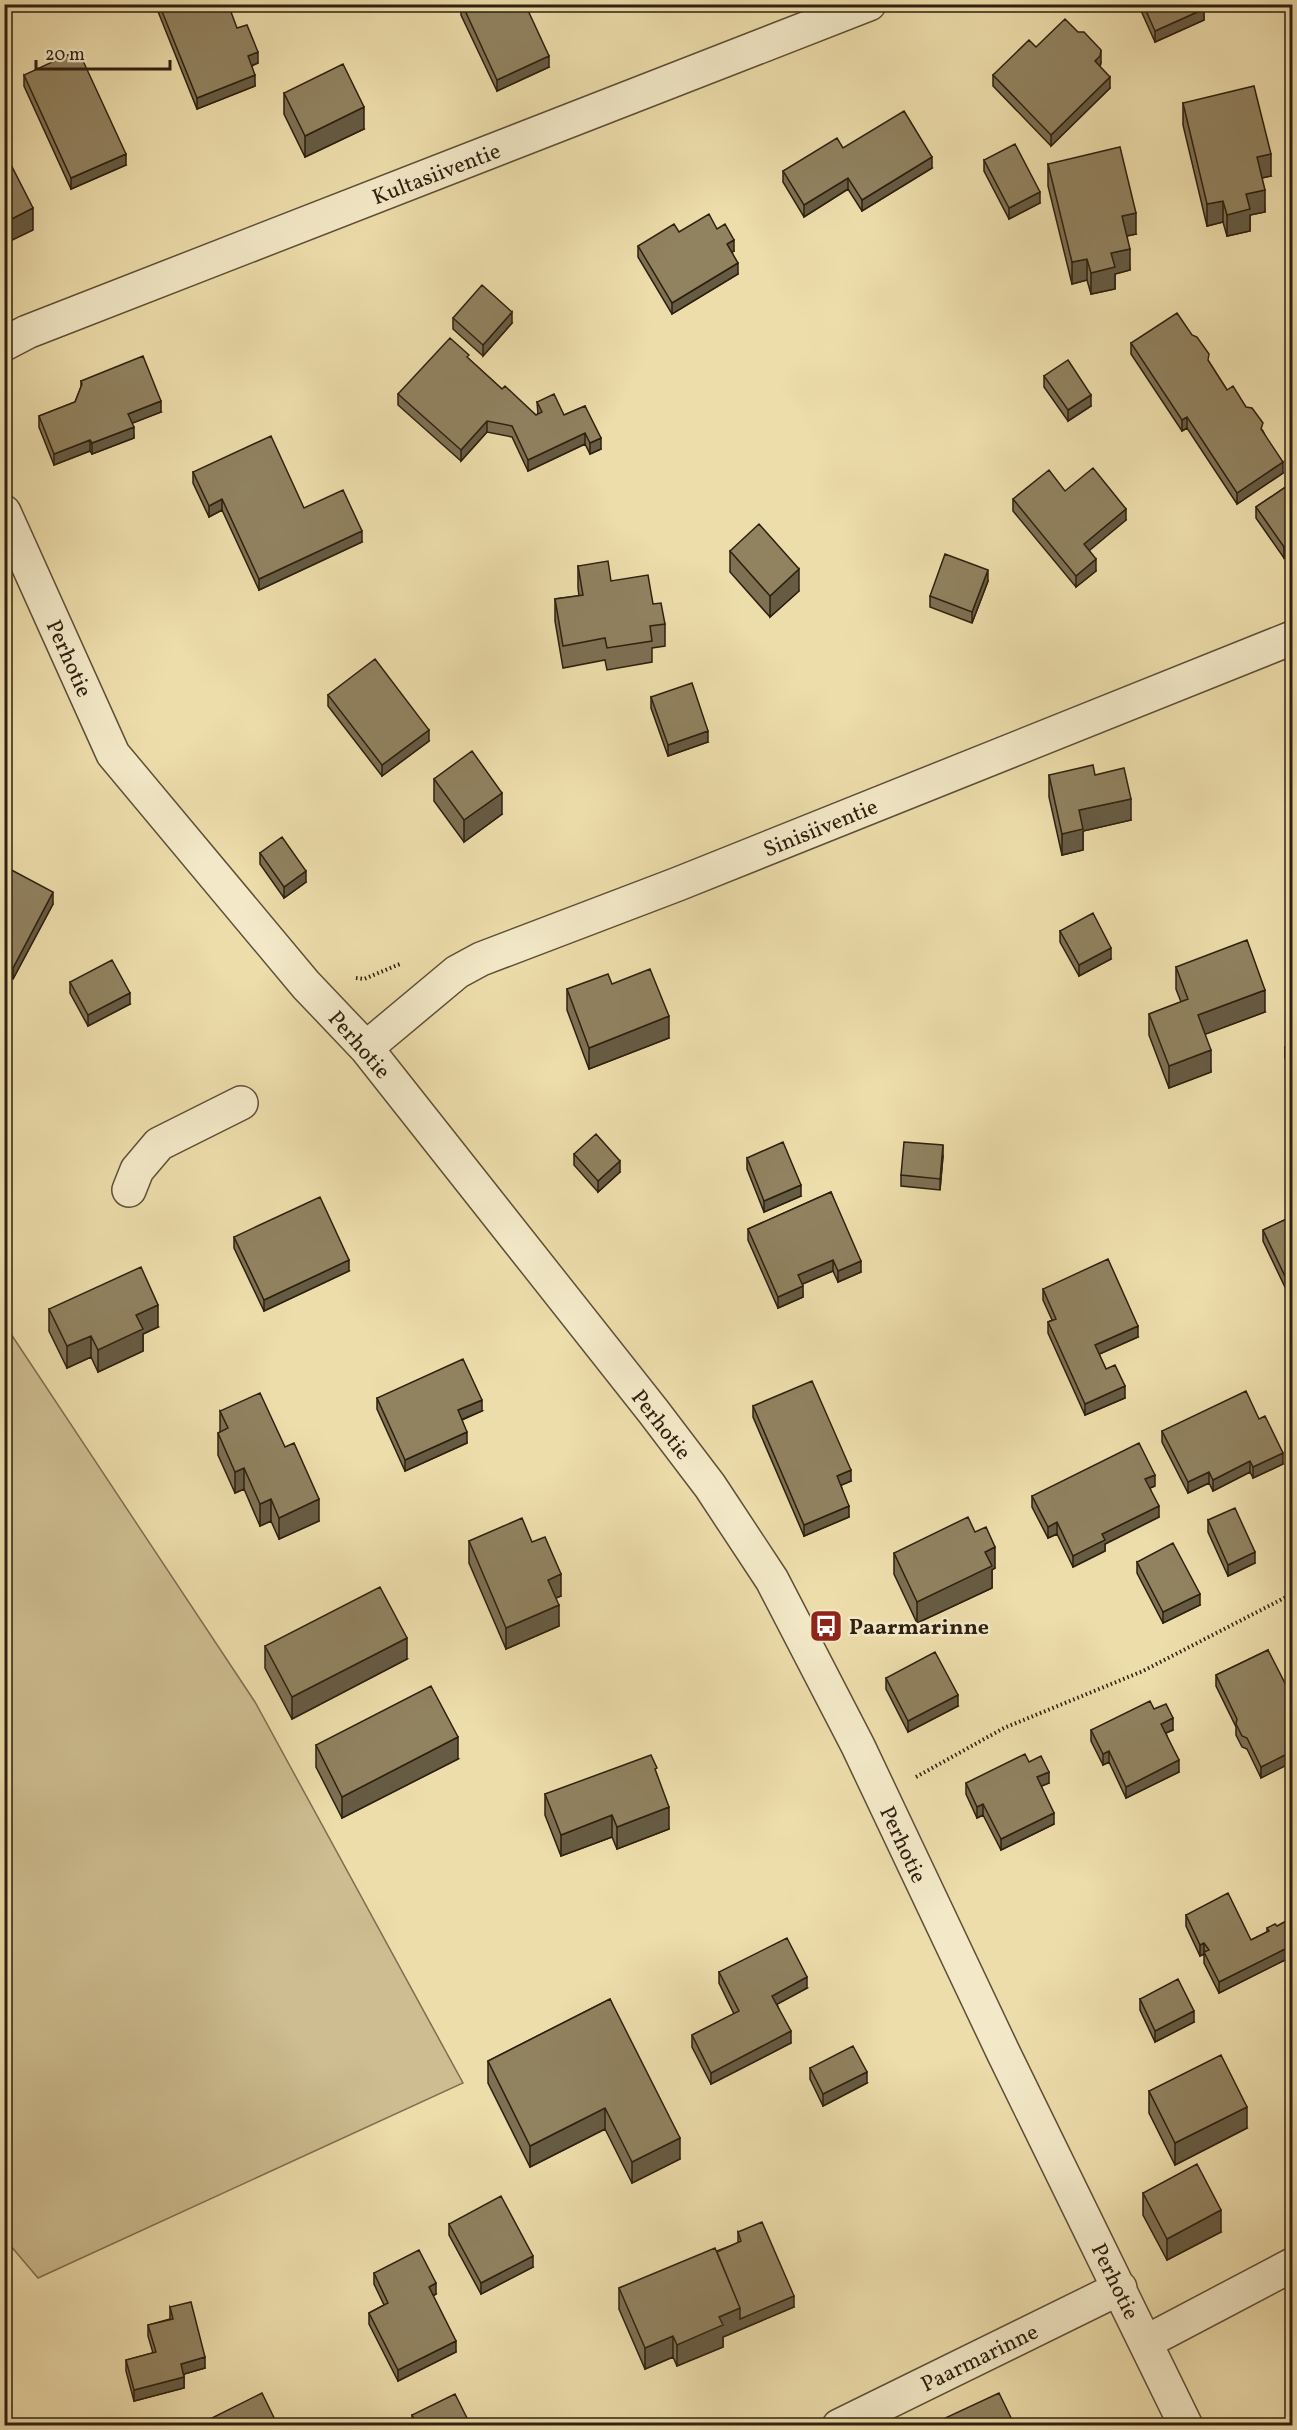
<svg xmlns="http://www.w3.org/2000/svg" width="1297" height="2430" font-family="Vollkorn,serif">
<rect width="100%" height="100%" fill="#edddab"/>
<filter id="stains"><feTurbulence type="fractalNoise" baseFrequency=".00333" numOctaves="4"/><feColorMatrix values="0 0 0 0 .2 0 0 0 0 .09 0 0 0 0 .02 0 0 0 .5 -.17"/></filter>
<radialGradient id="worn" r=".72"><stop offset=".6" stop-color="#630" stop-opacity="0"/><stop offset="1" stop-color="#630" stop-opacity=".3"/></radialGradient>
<path fill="#cdbd90" stroke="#7e6e50" stroke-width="1.5" d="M5 1325 255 1702 463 2083 38 2278 4 2238Z"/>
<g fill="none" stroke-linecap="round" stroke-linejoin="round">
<g stroke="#5e4f36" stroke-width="36">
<path id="minor" d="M4 344 27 332 869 4
M4 512 113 754 306 985 366 1048 653 1411 710 1486 772 1580 858 1746 1003 2052 1186 2426
M366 1048 457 972 481 959 678 884 1292 638
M129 1190 137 1170 159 1144 241 1103
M1146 2342 1292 2265
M839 2426 1120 2288"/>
</g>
<path stroke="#2e200f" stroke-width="4" stroke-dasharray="1.5 3" stroke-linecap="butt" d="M356 978 364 979 400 964
M916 1777 1004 1728 1143 1671 1292 1594"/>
<use href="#minor" stroke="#f3e9c8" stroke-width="33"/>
</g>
<path fill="#7d7053" stroke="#2e200f" stroke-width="1.5" d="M155 4H208L211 11 237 28 258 63 252 66 255 86 197 109Z
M461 4 549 67 497 91 461 15Z
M1138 4H1203L1204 20 1155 42Z
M1036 47 1101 62 1100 67 1110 88 1051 146 993 86V75Z
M24 75 126 165 71 189 24 86Z
M284 93 364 129 305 157 284 114Z
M1183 103 1271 176 1262 178 1265 212 1250 215V231L1227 236 1223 222 1207 226 1183 125Z
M843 148 932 168 862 211 848 189 804 217 783 182V171Z
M984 160 1040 203 1009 219 984 171Z
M1048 164 1136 234 1127 236 1130 270 1115 274V289L1091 294 1087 280 1072 284 1048 186Z
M717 229 734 251 732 252 738 274 672 314 638 257V246L679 232Z
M453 318 512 323 483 356 453 329Z
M1131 343 1209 362 1227 390 1263 431 1283 473 1237 504 1187 428 1182 431 1131 354Z
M469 359 502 389 536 415 538 414 537 402 564 415 585 406 601 449 590 454 585 444 528 471 512 437 487 432 461 461 398 405V394Z
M1044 376 1091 406 1068 421 1044 387Z
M81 381 161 412 132 423 134 438 92 454 90 451 54 465 39 427V416L75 402 81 387Z
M193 472 304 508 362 542 259 590 222 510 209 517 193 483Z
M1293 482V552L1284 558 1256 518V507Z
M1065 491 1126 520 1089 550 1096 571 1076 587 1013 511V499Z
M730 551 799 591 770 617 730 572Z
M578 566 611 581 653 604 665 624V646L652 648V662L607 670 605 660 563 668 555 621V599L579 596 578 588Z
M988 581 972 623 930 607V596Z
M328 695 429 741 382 776 328 706Z
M651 697 708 742 668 756 651 708Z
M1049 775H1095L1131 820 1083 831V850L1062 855 1049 797Z
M434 779 502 814 464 842 434 801Z
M260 853 306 882 284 898 260 864Z
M4 866 53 904 13 979 4 974Z
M1060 931 1111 959 1079 976 1060 942Z
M1176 967 1265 1012 1205 1034 1211 1072 1169 1088 1149 1035V1014L1181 1002 1176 989Z
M70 982 130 1004 88 1026 70 993Z
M612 984 669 1038 589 1069 567 1010V989Z
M1293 1043V1072L1285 1058V1047Z
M574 1154 620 1172 598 1192 574 1165Z
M943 1156 940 1190 901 1186V1175Z
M747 1158 801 1196 764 1212 747 1169Z
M831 1192 861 1272 838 1282 833 1271 802 1284 803 1297 778 1308 748 1240V1229Z
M1293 1216V1304L1263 1241V1230Z
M234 1237 349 1271 264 1311 234 1248Z
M1043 1289 1138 1337 1099 1354 1106 1369 1125 1398 1085 1415 1048 1333V1322L1052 1320 1043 1300Z
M49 1309 158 1327 143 1334V1351L98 1372 91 1357 67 1368 49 1331Z
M377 1398 482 1411 462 1420 467 1443 405 1471 377 1409Z
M753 1406 851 1481 841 1485 849 1517 804 1536 753 1417Z
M220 1411 319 1521 279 1539 271 1521 260 1526 244 1489 235 1493 218 1455V1433L220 1432Z
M1259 1419 1283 1464 1253 1478 1250 1472 1213 1491 1209 1483 1188 1493 1162 1442V1431Z
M1155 1486 1150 1488 1159 1517 1105 1544V1551L1073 1567 1057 1534 1048 1538 1032 1507V1496Z
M1208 1520 1255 1563 1228 1576 1208 1532Z
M975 1532 995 1568 992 1570V1588L917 1623 894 1574V1553Z
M469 1541 532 1542 561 1596 556 1598 559 1626 506 1649 469 1563Z
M1137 1562 1200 1605 1163 1623 1137 1573Z
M265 1646 407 1659 292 1719 265 1668Z
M1268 1650 1261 1778 1247 1749 1242 1747 1236 1735V1727L1216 1686V1675Z
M886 1678 958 1706 908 1732 886 1689Z
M1154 1709 1173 1730 1166 1733 1179 1772 1126 1798 1109 1762 1103 1765 1091 1741V1730Z
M316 1745 458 1759 342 1818 316 1767Z
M1029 1762 1049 1783 1041 1786 1054 1824 1001 1850 983 1815 977 1818 966 1794V1783Z
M657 1775 669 1829 617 1849 612 1837 561 1856 545 1815V1794Z
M1186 1915 1251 1940 1267 1932V1928L1277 1926 1293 1934V1956L1219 1993 1204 1963V1954L1200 1956 1186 1926Z
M719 1972 807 1988 777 2004 791 2043 711 2084 692 2047V2035L734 2014 719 1983Z
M610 1999 680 2159 632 2183 605 2129 530 2167 488 2083V2061Z
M1140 1999 1194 2022 1155 2042 1140 2010Z
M810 2068 867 2083 823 2106 810 2079Z
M1149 2091 1247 2128 1175 2165 1149 2113Z
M1143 2193 1221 2232 1167 2260 1143 2215Z
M449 2224 533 2267 481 2294 449 2235Z
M738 2232 794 2307 723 2337V2347L677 2366 673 2357 645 2369 619 2309V2288L738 2243Z
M374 2273 436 2294 433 2296 456 2352 398 2381 369 2324V2313L384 2305 374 2284Z
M170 2307 205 2368 184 2374V2388L134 2401 126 2371V2360L153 2353 148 2336V2325L170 2319Z
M412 2415 471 2426H412Z"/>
<path fill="#665b43" stroke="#2e200f" stroke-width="1.5" d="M1204 9V20L1155 42V31Z
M1101 50V62L1100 67 1095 61Z
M258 52V63L248 67V56Z
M549 56V67L497 91V80Z
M255 75V86L197 109V98Z
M1110 77V88L1051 146V135Z
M364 107V129L305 157V136Z
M126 154V165L71 189V178Z
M1271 154V176L1257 179V157Z
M932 157V168L862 211V200Z
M848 178V189L804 217V205Z
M1265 190V212L1250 215V231L1227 236V215L1246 194Z
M1040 192V203L1009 219V208Z
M1223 201V222L1207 226V204Z
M33 208V230L4 244V223Z
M1136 213V234L1122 237V216Z
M734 240V251L727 255V244Z
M1130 249V270L1115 274V289L1091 294V273L1111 253Z
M1087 259V280L1072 284V262Z
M738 263V274L672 314V303Z
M512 312V323L483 356V345Z
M1091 395V406L1068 421V410Z
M161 401V412L128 425V414Z
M1187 417V428L1182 431V420Z
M487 421V432L461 461V450Z
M134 427V438L92 454V443Z
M585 433V444L528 471V460Z
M601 438V449L590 454V443Z
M90 440V451L54 465V454Z
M1283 462V473L1237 504V493Z
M222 499V510L209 517V506Z
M1126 509V520L1084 555V544Z
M362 531V542L259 590V579Z
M1293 541V552L1284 558V547Z
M1096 559V571L1076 587V576Z
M799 569V591L770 617V596Z
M988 570V581L972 623V612Z
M4 691H5L4 713Z
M429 730V741L382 776V765Z
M708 731V742L668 756V745Z
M502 793V814L464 842V820Z
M1131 799V820L1083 831V850L1062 855V834L1079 810Z
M306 871V882L284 898V887Z
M53 892V904L13 979V968Z
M1111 948V959L1079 976V965Z
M1265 990V1012L1198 1037V1015Z
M130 993V1004L88 1026V1015Z
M669 1016V1038L589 1069V1048Z
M1211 1050V1072L1169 1088V1066Z
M943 1145V1156L940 1190V1179Z
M620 1161V1172L598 1192V1181Z
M801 1185V1196L764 1212V1201Z
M349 1260V1271L264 1311V1300Z
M833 1260V1271L798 1286V1275Z
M861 1261V1272L838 1282V1271Z
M803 1286V1297L778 1308V1297Z
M158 1305V1327L143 1334V1351L98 1372V1350L136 1315Z
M1138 1326V1337L1095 1356V1345Z
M91 1336V1357L67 1368V1346Z
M1125 1386V1398L1085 1415V1404Z
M482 1400V1411L458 1421V1410Z
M467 1432V1443L405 1471V1460Z
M1283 1453V1464L1253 1478V1467Z
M1250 1461V1472L1213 1491V1480Z
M244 1468V1489L235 1493V1472Z
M851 1470V1481L837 1487V1476Z
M1209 1472V1483L1188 1493V1482Z
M1155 1475V1486L1145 1490V1479Z
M271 1499V1521L260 1526V1504Z
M319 1499V1521L279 1539V1518Z
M849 1506V1517L804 1536V1525Z
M1159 1506V1517L1105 1544V1551L1073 1567V1556L1102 1534Z
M1057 1522V1534L1048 1538V1527Z
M995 1547V1568L992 1570V1588L917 1623V1602L985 1552Z
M1255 1552V1563L1228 1576V1565Z
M561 1574V1596L548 1601V1580Z
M1200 1594V1605L1163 1623V1612Z
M559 1605V1626L506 1649V1628Z
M407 1638V1659L292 1719V1697Z
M958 1695V1706L908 1732V1721Z
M1173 1718V1730L1161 1735V1724Z
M458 1737V1759L342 1818V1797Z
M1109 1751V1762L1103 1765V1754Z
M1293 1751V1762L1261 1778V1767Z
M1179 1760V1772L1126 1798V1787Z
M1049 1772V1783L1037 1788V1777Z
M983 1804V1815L977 1818V1807Z
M669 1807V1829L617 1849V1827Z
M1054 1813V1824L1001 1850V1839Z
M612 1815V1837L561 1856V1835Z
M1204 1943V1954L1200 1956V1945Z
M1293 1945V1956L1219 1993V1982Z
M807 1977V1988L772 2007V1996Z
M1194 2011V2022L1155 2042V2031Z
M791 2031V2043L711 2084V2073Z
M867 2072V2083L823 2106V2094Z
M1247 2107V2128L1175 2165V2143Z
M605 2108V2129L530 2167V2146Z
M680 2138V2159L632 2183V2162Z
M1221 2210V2232L1167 2260V2239Z
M533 2256V2267L481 2294V2283Z
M436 2283V2294L429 2298V2287Z
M794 2296V2307L723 2337V2347L677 2366V2345L719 2317 740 2308Z
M673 2336V2357L645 2369V2348Z
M456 2341V2352L398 2381V2370Z
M205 2357V2368L181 2375V2364Z
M184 2377V2388L134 2401V2390Z"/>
<path fill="#918260" stroke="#2e200f" stroke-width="1.5" d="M159 4H208L211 11 228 4 237 28 247 25 258 52 248 56 255 75 197 98Z
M462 4H525L549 56 497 80Z
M1143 4H1203L1204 9 1155 31Z
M1065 19 1078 32H1084L1101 50 1100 56 1095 61 1110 77 1051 135 993 75 1029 40 1036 47Z
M78 50 126 154 71 178 24 75Z
M343 64 364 107 305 136 284 93Z
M1254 86 1271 154 1257 157 1265 190 1246 194 1250 209 1227 215 1223 201 1207 204 1183 103Z
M904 111 932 157 862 200 848 178 804 205 783 171 837 138 843 148Z
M1015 144 1040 192 1009 208 984 160Z
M1120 147 1136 213 1122 216 1130 249 1111 253 1115 267 1091 273 1087 259 1072 262 1048 164Z
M4 151 33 208 4 223Z
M709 214 717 229 725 224 734 240 727 244 738 263 672 303 638 246 674 224 679 232Z
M482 285 512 312 483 345 453 318Z
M1177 313 1192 335 1197 337 1209 354 1208 360 1227 390 1233 386 1246 407 1252 408 1263 423 1261 429 1283 462 1237 493 1187 417 1182 420 1131 343Z
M450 338 469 355 467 357 502 389 505 386 536 415 542 412 537 402 554 394 564 415 585 406 601 438 590 443 585 433 528 460 512 426 487 421 461 450 398 394Z
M143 356 161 401 128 414 134 427 92 443 90 440 54 454 39 416 75 402 82 384 81 381Z
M1068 360 1091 395 1068 410 1044 376Z
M271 436 304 508 343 490 362 531 259 579 222 499 209 506 193 472Z
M1093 468 1126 509 1084 544 1096 559 1076 576 1013 499 1049 470 1065 491Z
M1293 482V541L1284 547 1256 507Z
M759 524 799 569 770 596 730 551Z
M945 554 988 570 972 612 930 596Z
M608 561 611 581 648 575 653 604 661 603 665 624 650 626 652 641 607 648 605 638 563 646 555 599 583 595 578 566Z
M375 659 429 730 382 765 328 695Z
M692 683 708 731 668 745 651 697Z
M472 751 502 793 464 820 434 779Z
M1093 765 1095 775 1124 768 1131 799 1079 810 1083 829 1062 834 1049 775Z
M282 837 306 871 284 887 260 853Z
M4 866 53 892 13 968 4 963Z
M1093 913 1111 948 1079 965 1060 931Z
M1247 940 1265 990 1198 1015 1211 1050 1169 1066 1149 1014 1188 999 1176 967Z
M112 960 130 993 88 1015 70 982Z
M650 969 669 1016 589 1048 567 989 608 974 612 984Z
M1293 1043V1061L1285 1047Z
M596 1134 620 1161 598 1181 574 1154Z
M783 1142 801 1185 764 1201 747 1158Z
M904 1142 943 1145 940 1179 901 1175Z
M831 1192 861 1261 838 1271 833 1260 798 1275 803 1286 778 1297 748 1229Z
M320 1197 349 1260 264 1300 234 1237Z
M1293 1216V1293L1263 1230Z
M1108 1259 1138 1326 1095 1345 1106 1369 1115 1365 1125 1386 1085 1404 1048 1322 1056 1319 1043 1289Z
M141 1267 158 1305 136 1315 143 1329 98 1350 91 1336 67 1346 49 1309Z
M463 1359 482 1400 458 1410 467 1432 405 1460 377 1398Z
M812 1381 851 1470 837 1476 849 1506 804 1525 753 1406Z
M1246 1391 1259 1419 1265 1416 1283 1453 1253 1467 1250 1461 1213 1480 1209 1472 1188 1482 1162 1431Z
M260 1393 285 1447 294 1443 319 1499 279 1518 271 1499 260 1504 244 1468 235 1472 218 1433 228 1428 220 1411Z
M1139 1443 1155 1475 1145 1479 1159 1506 1102 1534 1105 1540 1073 1556 1057 1522 1048 1527 1032 1496Z
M1235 1508 1255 1552 1228 1565 1208 1520Z
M968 1517 975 1532 986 1527 995 1547 985 1552 992 1566 917 1602 894 1553Z
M522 1518 532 1542 545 1537 561 1574 548 1580 559 1605 506 1628 469 1541Z
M1173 1543 1200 1594 1163 1612 1137 1562Z
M380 1587 407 1638 292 1697 265 1646Z
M1268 1650 1293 1699V1751L1261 1767 1247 1738 1242 1736 1236 1724 1237 1719 1216 1675Z
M935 1652 958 1695 908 1721 886 1678Z
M431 1686 458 1737 342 1797 316 1745Z
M1150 1701 1154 1709 1166 1704 1173 1718 1161 1724 1179 1760 1126 1787 1109 1751 1103 1754 1091 1730Z
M1025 1754 1029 1762 1041 1756 1049 1772 1037 1777 1054 1813 1001 1839 983 1804 977 1807 966 1783Z
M651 1755 657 1768 655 1769 669 1807 617 1827 612 1815 561 1835 545 1794Z
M1228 1893 1251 1940 1269 1931 1267 1928 1275 1924 1277 1926 1286 1921 1293 1934V1945L1219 1982 1204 1952 1209 1950 1204 1943 1200 1945 1186 1915Z
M787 1938 807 1977 772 1996 791 2031 711 2073 692 2035 739 2011 719 1972Z
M1178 1979 1194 2011 1155 2031 1140 1999Z
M610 1999 680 2138 632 2162 605 2108 530 2146 488 2061Z
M853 2046 867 2072 823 2094 810 2068Z
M1221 2055 1247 2107 1175 2143 1149 2091Z
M1197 2164 1221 2210 1167 2239 1143 2193Z
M501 2196 533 2256 481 2283 449 2224Z
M762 2222 794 2296 740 2319V2308L717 2252 741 2241 738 2232Z
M715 2248 740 2308 719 2317 723 2325 677 2345 673 2336 645 2348 619 2288Z
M419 2250 436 2283 429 2287 456 2341 398 2370 369 2313 388 2303 374 2273Z
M191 2302 205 2357 181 2364 184 2377 134 2390 126 2360 156 2352 148 2325 173 2319 170 2307Z
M262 2393 278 2426H196Z
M999 2393 1015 2426H946L943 2419Z
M455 2394 471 2426H418L412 2415Z"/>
<defs>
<g id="bus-square" transform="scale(1.725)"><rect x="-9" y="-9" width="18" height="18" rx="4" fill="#8f2418" stroke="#f3e9c8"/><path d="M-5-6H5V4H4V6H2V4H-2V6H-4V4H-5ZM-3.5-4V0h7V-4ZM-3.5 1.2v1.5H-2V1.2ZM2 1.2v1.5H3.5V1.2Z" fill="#fff"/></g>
</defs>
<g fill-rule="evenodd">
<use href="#bus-square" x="826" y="1626"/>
</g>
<g text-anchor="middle" stroke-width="5" stroke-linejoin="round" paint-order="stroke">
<g font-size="22" fill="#2e200f" stroke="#f3e9c8">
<text transform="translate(436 173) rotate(-21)" y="8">Kultasiiventie</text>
<text transform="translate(70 658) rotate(66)" y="8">Perhotie</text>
<text transform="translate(820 827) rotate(-22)" y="8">Sinisiiventie</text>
<text transform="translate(360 1044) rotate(49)" y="8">Perhotie</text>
<text transform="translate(662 1424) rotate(52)" y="8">Perhotie</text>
<text transform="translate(904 1844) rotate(65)" y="8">Perhotie</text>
<text transform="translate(1116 2281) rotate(64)" y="8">Perhotie</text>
<text transform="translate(979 2357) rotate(-26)" y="8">Paarmarinne</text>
</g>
<g font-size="22" font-weight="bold" fill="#2e200f" stroke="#f3e9c8" text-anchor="start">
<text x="849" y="1634">Paarmarinne</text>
</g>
</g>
<rect width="1297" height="2430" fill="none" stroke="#edddab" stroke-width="24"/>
<rect x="6" y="6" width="1285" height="2418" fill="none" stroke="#2e200f" stroke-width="3"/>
<rect x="12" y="12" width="1273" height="2406" fill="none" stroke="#2e200f" stroke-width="1.5"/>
<path d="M36 60v9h134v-9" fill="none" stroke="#2e200f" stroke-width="3"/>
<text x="45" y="60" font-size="18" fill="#2e200f" stroke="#f3e9c8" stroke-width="4.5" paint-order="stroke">20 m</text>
<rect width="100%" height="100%" filter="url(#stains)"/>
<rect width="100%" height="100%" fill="url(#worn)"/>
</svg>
